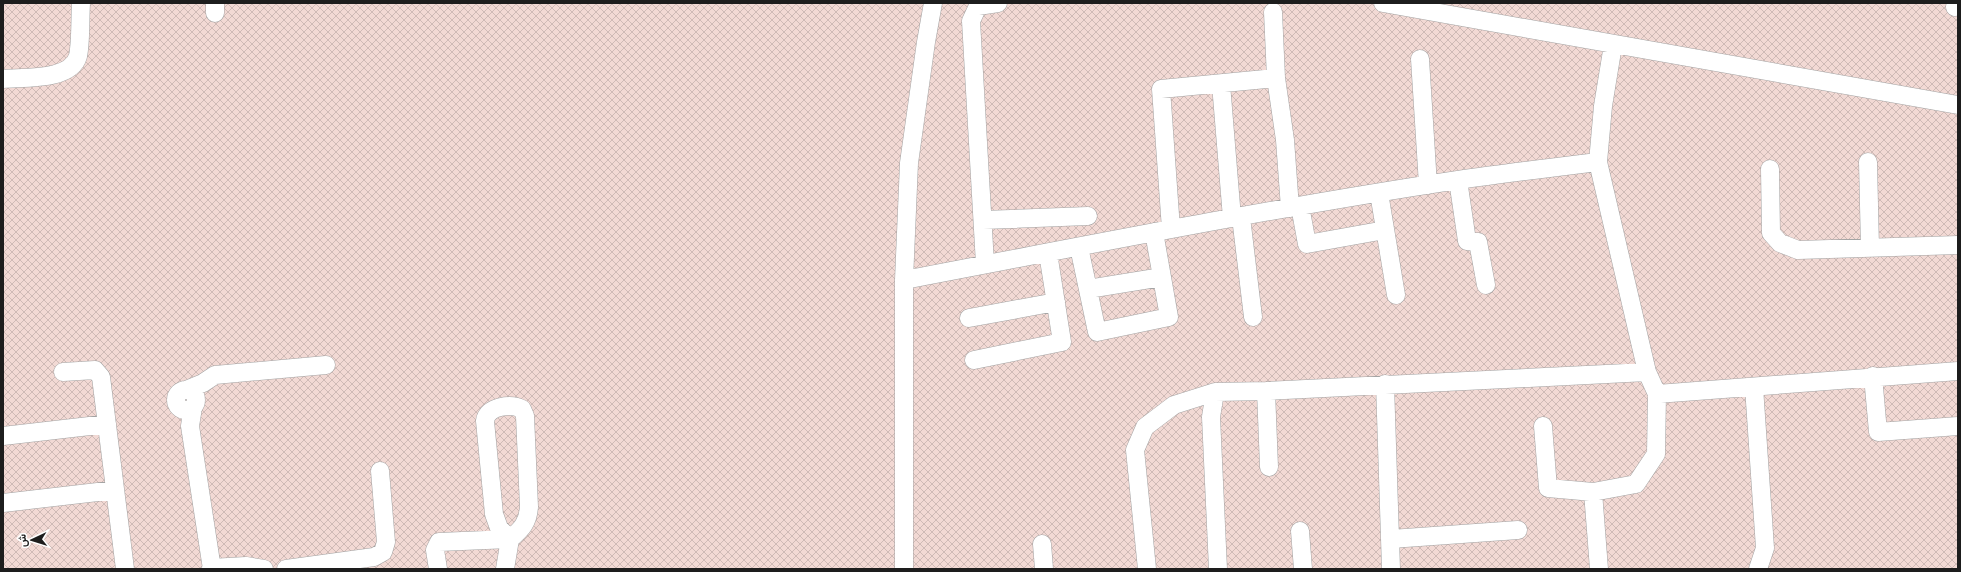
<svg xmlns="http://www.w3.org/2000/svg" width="1961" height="572" font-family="Overpass,Vazirmatn,sans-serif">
<defs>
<pattern id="military-cross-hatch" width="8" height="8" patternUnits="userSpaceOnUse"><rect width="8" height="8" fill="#f2d9d4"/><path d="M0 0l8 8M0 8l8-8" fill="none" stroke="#cfbab6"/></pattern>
</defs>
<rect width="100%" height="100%" fill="#efe9e2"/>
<path fill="url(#military-cross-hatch)" d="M3 3H1958V569H3Z"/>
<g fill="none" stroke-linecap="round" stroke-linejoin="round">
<g stroke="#a4a4a4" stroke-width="19">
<path id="minor" d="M215 3V13
M1383 3 1958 105
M1955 7 1956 3
M1273 12 1276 78 1285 140 1290 208
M1613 45 1603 106 1598 162 1647 372
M1420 59 1428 185
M3 79C24 77 71 81 78 56 81 42 80 18 81 3
M1221 84 1232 218
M1868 162 1870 248
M1770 169 1771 233 1780 243 1798 250 1958 245
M1458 180 1467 241 1478 242 1486 285
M1379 193 1396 295
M1300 206 1307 244 1385 230
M1241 217 1253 317
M983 220 1088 216
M1171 229 1161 89 1276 78
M1079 247 1097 332 1169 317 1154 232
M985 264 971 21 978 6 998 3
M904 280C1088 245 1272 208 1458 180 1505 173 1551 168 1598 162
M1088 289 1162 277
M969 318 1056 302
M974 360 1062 342 1048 253
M63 372 95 370 101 377 125 569
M1873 376 1878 432 1958 426
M1385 384 1391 569
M1754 387 1765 548 1758 569
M186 390 203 383 215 375 326 365
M176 400a10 10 0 1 1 20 0a10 10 0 1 1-20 0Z
M1266 391 1269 467
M1215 392 1211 417 1218 569
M193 407 190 426 212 569
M1543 426 1548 488 1593 492 1636 484 1656 454 1657 394
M3 436 107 424
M1593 492 1599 569
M3 503 115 490
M1300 531 1303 569
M1391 539 1518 530
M1042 544 1044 569
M211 568 246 566 264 569
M286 569 374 557 383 552 386 542 380 471
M438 569 435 550 439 542 510 539C522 529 528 522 529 507L525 416 522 409C511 403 487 406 485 421L494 514 499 528 510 539
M505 569 510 539
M904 569V280L909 163 926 42 933 3
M1147 569 1135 450 1145 427 1174 405 1215 392 1266 391 1647 372 1657 394 1958 371"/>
</g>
<use href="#minor" stroke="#fff" stroke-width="18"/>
</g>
<rect width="1961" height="572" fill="none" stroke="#1d1d1d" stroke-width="8"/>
<g transform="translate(32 540) rotate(266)" stroke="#ffffff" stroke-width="3" paint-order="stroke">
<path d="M0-3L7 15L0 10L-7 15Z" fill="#1d1d1d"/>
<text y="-6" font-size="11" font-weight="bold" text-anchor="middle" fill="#1d1d1d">ش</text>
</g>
</svg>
